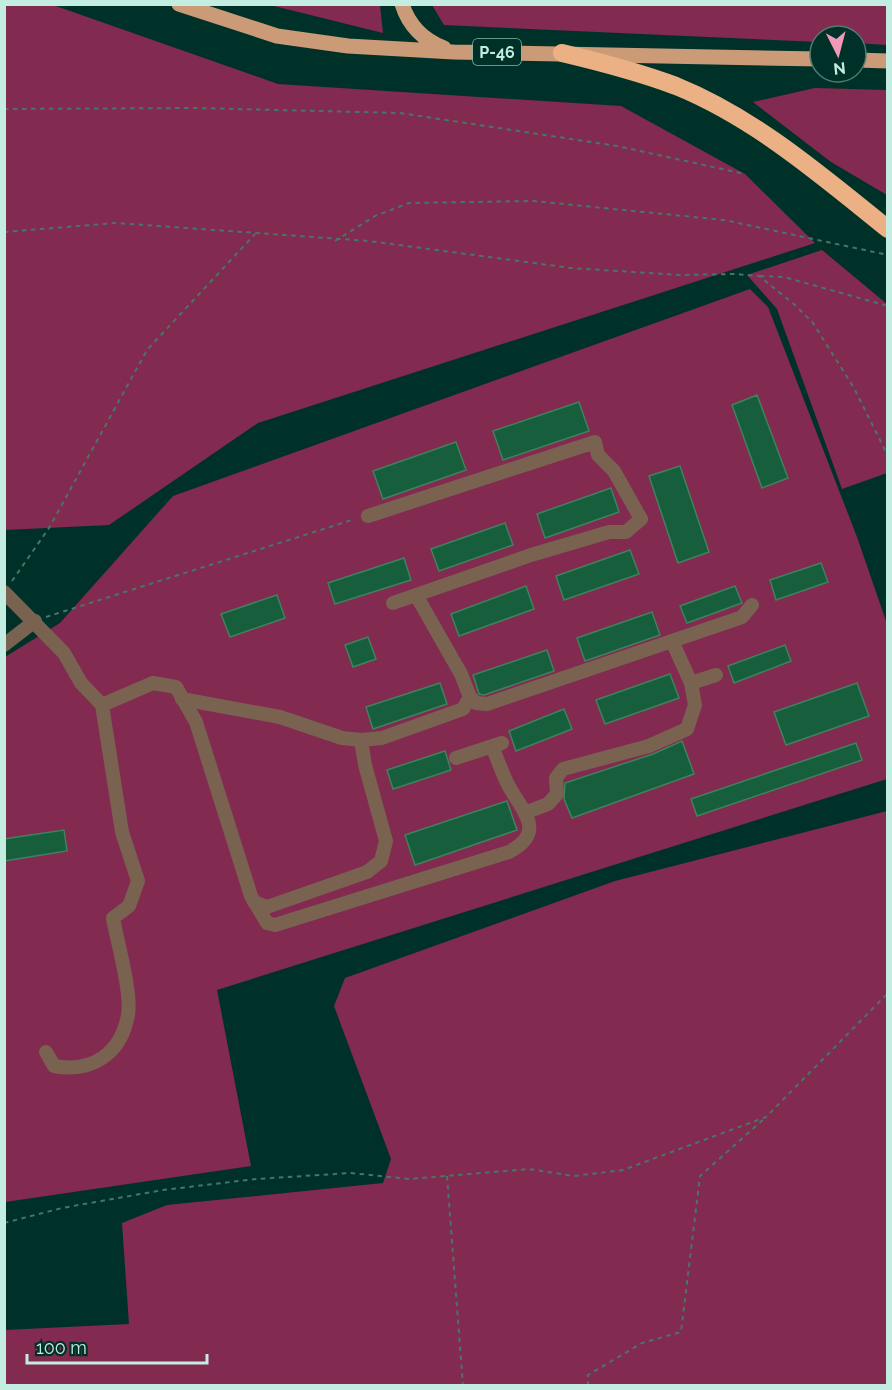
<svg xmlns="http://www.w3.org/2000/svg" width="892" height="1390" font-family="Raleway,sans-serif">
<rect width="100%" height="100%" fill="#003129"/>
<path fill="#832a50" d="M4 5H53L278 84 621 106 745 174 815 243 258 423 109 525 5 530Z
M270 5H380L383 33Z
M432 5H887V45L856 43V36H820V42L444 25Z
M815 88 887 90V195L831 162 753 102Z
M822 250 887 304V473L842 489 777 309 747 275Z
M750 289 768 307 857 537 887 624V779L217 990 251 1166 5 1202V657L60 623 173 496Z
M887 811V1385H5V1330L129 1324 122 1223 167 1205 383 1183 391 1159 334 1006 345 978 615 881Z"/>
<path fill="#165e3c" stroke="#3f825e" stroke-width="1.5" d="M757 395 788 478 762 488 732 405Z
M579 402 589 431 503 460 493 431Z
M456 442 466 470 383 499 373 471Z
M680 466 709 552 678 563 649 476Z
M611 488 619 512 545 538 537 514Z
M505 523 513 545 439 571 431 549Z
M630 550 639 574 564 600 556 576Z
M404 558 411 580 335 604 328 583Z
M821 563 828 582 776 600 770 580Z
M526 586 534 609 459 636 451 614Z
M735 586 742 603 687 623 680 606Z
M277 595 285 618 230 637 221 614Z
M652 612 660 635 585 661 577 638Z
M368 637 376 659 353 667 345 645Z
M785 645 791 661 734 683 728 666Z
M547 650 554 671 484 695 479 694 473 675Z
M670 674 679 698 605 724 596 700Z
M440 683 447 704 373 729 366 707Z
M857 683 869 716 786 745 774 712Z
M564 709 572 729 516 751 509 731Z
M682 741 694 774 572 818 564 799 565 783 653 754Z
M856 743 862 760 697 816 691 799Z
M445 751 451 770 393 789 387 770Z
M507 801 517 830 415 865 405 835Z
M64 830 67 851 4 861V839Z"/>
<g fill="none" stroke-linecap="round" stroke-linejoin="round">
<path stroke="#47756c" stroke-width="2" stroke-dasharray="4.5 4.5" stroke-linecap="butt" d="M4 109 196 108 400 113 617 146 745 174
M4 232 116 223 369 241 571 268 680 275 735 274 759 276 795 305 813 323 854 388 888 456
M335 241 375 216 409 203 533 201 724 220 888 255
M760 276 784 277 888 306
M12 581 49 528 147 350 255 234
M46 617 355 519
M447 1176 463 1386
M4 1223 62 1208 163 1190 256 1179 351 1173 409 1179 529 1169 574 1176 623 1170 766 1117 888 993
M588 1386V1375L642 1343 681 1332 700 1176 764 1119"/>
<path stroke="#7a6251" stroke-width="14" d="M368 516 595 442 598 455 614 471 641 519 626 532H609L531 555 393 603
M4 592 64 653 81 683 102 705 153 683 176 687 196 722 251 896 267 923 275 925 509 852C545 833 525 814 511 790 503 777 498 760 492 746
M416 595 461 674 470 697 476 703 487 704 742 617 752 605
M4 645 35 621
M691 683 716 675
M182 699 280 717 342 738 361 740 382 738 463 709 470 697
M456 758 502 743
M527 812 548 804 557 794 556 778 563 769 649 746 687 729 695 705 691 683 672 641
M254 902 267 907 367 872 381 861 386 841 365 765 361 740
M46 1052 54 1066C92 1073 121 1054 128 1015 132 993 117 941 113 918L129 906 138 881 122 832 102 705"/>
<path stroke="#cb9b77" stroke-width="15" d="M179 4 277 36 348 46 454 52 820 59
M402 4C409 26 423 40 444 48
M856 60 888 61"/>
<path stroke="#ebb185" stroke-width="18" d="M562 53C600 62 639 72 676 86 755 118 822 176 888 229"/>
</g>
<g text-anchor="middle" stroke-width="4.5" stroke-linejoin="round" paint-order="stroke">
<rect fill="#003129" stroke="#89b5aa" stroke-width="1.5" x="473" y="39" width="48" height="26" rx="4.5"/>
<g font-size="16" font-weight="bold" fill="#c4ede2">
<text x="497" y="58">Р-46</text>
</g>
</g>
<rect width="892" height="1390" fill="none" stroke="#c4ede2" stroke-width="12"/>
<g transform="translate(838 54) rotate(174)"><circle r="28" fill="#003129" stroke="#4e7c73" stroke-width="1.5"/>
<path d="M0-4.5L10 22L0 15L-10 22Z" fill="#f09ab7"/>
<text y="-9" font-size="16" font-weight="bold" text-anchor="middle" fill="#c4ede2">N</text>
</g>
<path d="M27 1354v9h180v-9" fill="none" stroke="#c4ede2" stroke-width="3"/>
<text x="36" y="1354" font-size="18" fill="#c4ede2" stroke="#003129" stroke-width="4.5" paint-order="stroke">100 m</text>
</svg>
